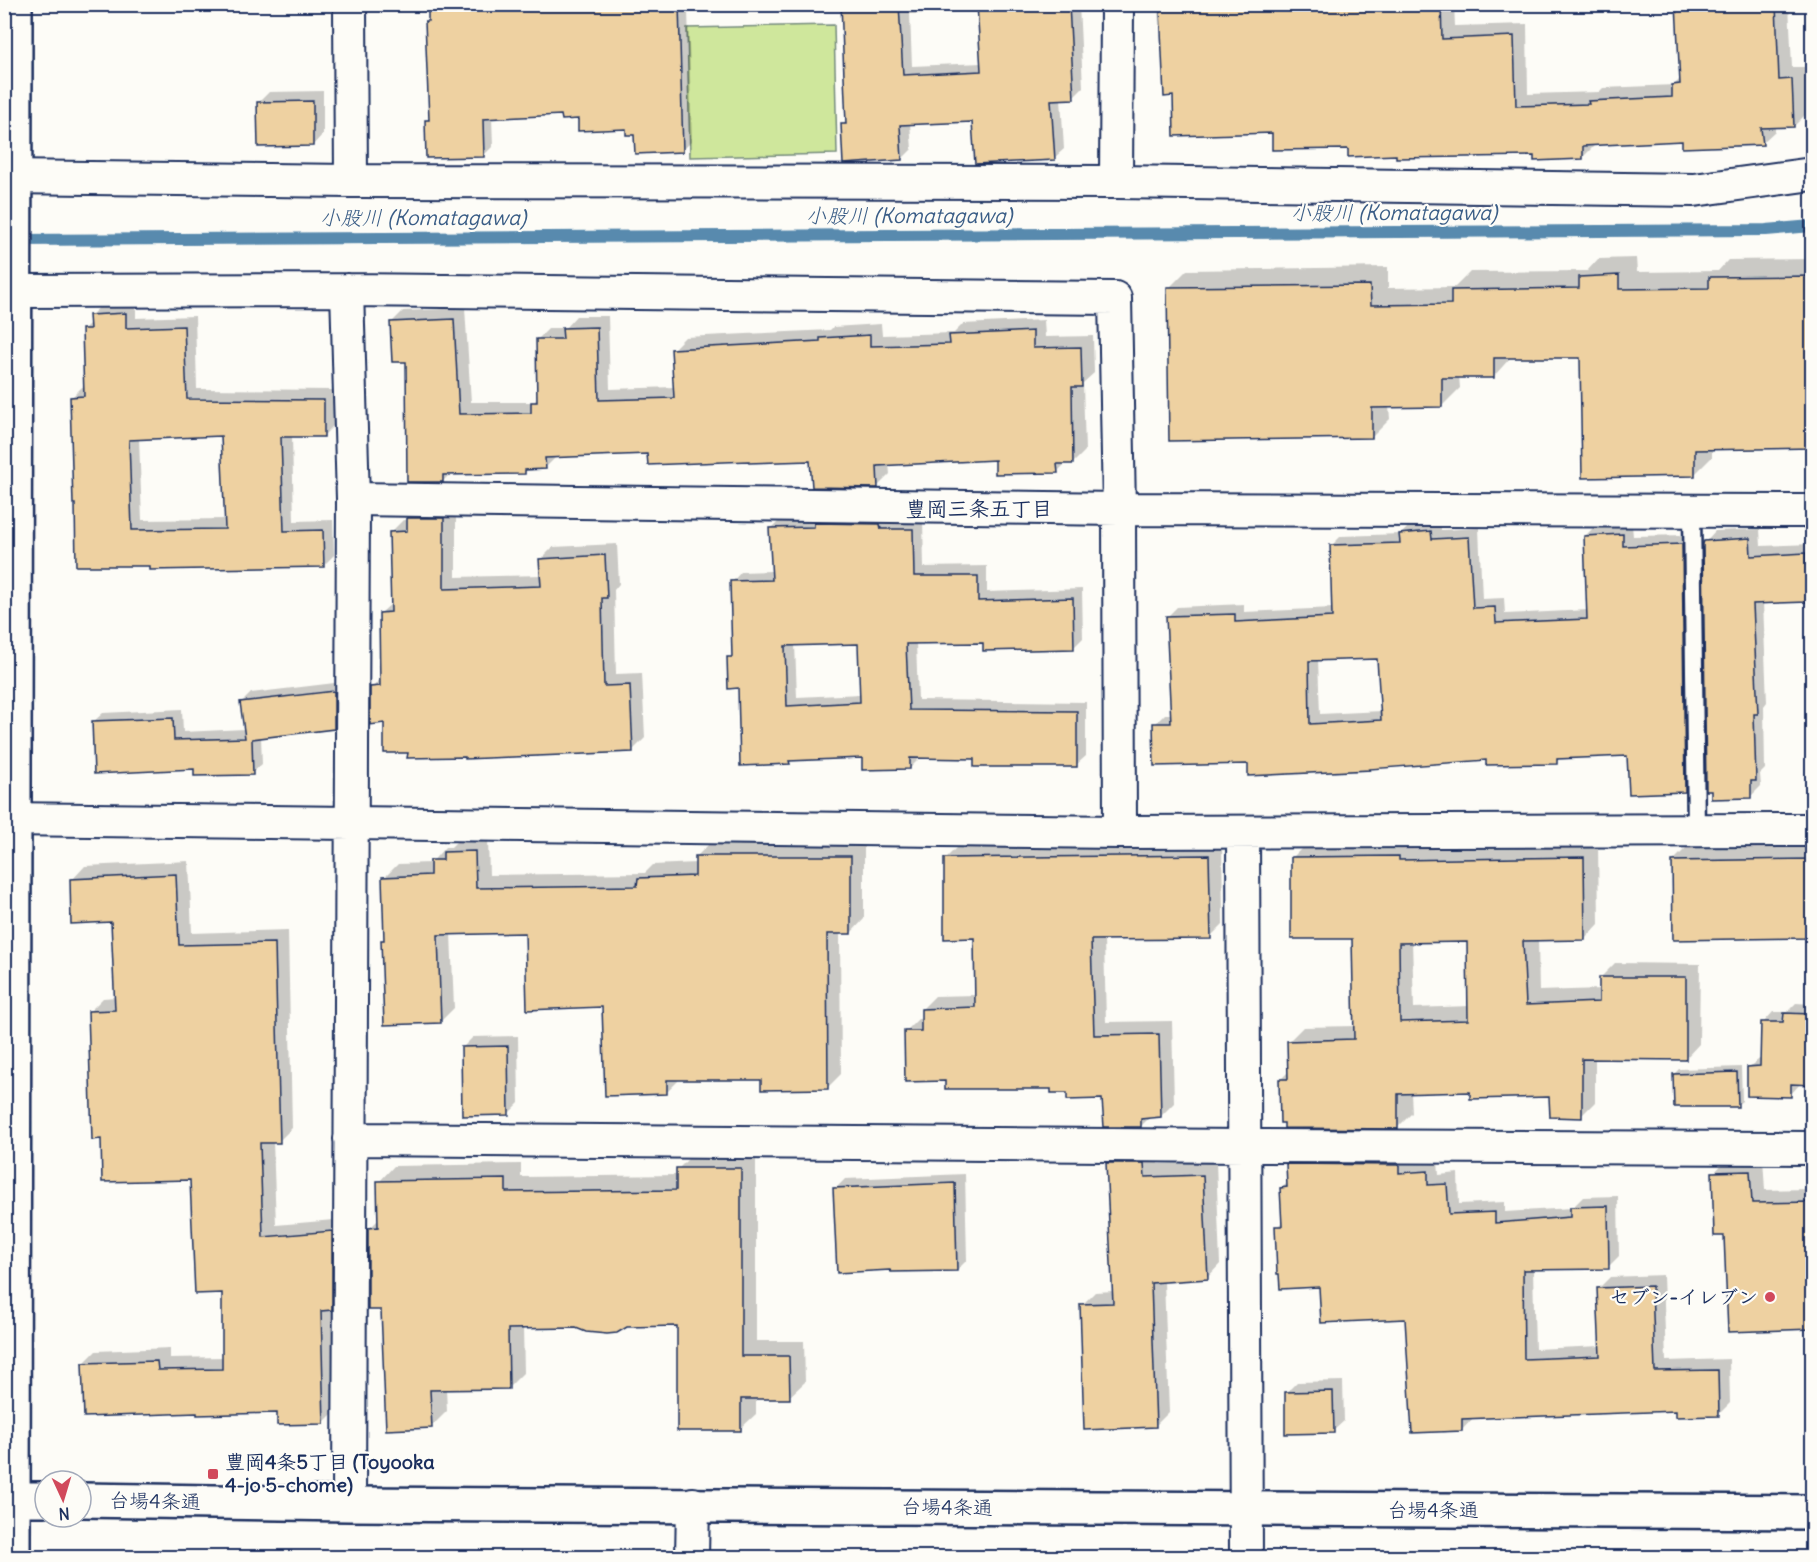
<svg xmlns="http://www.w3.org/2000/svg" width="1817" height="1562" font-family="Delius,'Klee One',sans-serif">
<rect width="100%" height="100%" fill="#fdfcf7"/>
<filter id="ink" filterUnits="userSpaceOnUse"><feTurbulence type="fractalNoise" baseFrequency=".0167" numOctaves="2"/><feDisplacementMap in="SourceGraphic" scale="12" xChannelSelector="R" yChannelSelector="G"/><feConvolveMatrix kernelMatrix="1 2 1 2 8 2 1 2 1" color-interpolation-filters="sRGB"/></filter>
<g filter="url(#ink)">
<path fill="#cfe79c" stroke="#758b7d" stroke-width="1.5" d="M834 25 837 154 690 157 687 28Z"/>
<path fill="#0003" fill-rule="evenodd" d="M218 4H302L218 6Z
M429 4H1079L1083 87 1073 97 1061 98 1064 149 1054 158 974 120 910 123 912 149 902 159 842 125 847 120 843 9 778 10V5L688 10 692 141 682 151 636 134 628 128 563 113 492 117 493 146 483 156 426 121 430 117 427 22 429 19ZM979 11 982 63 912 66 910 14Z
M1158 4H1454L1455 26 1527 24 1528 94 1599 92 1603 88 1674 85 1681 78 1678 4H1789L1792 67H1805L1807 113 1794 126H1775V131L1762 143 1683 140 1595 145 1582 158 1536 154H1398L1349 147 1273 131 1174 95 1162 25H1159Z
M323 91V134L313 145 258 103 269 92Z
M1636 258 1637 272 1718 271 1728 260 1812 259V446L1712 448V457L1694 475 1582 356H1512L1494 376H1459L1460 388 1442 406H1389L1390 419 1372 437 1169 288 1187 270 1388 267V288L1455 287 1470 272 1587 271 1598 259Z
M136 303V318L195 316 197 389 334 390V425L323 436H292L294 521 333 520 334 555 324 565H77L72 397 82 387 85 386 83 330 91 322V315L102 305ZM223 434 226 519 142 520 139 438Z
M465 308 471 402H534L539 396 537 340 549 328H565L576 316H608L610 389 675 387 673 349 685 337 830 330 833 327 881 324 882 335 954 333 963 324 1044 320 1045 337 1093 336 1094 373 1083 383 1085 451 1073 463H1066L1057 472 996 459 889 464 890 474 878 486 812 459H750L649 453 557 456 545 468H529L525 472 450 474 443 481 407 360 391 323 403 311Z
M421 506H456V577L542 575 541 559 553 547 617 544 619 584 614 590 616 674 642 673 645 738 632 751H409L385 721 372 688 382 677 381 613 393 602 391 532 403 520H409Z
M781 519H923L924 567 987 566V592L1082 589 1083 638 1073 648 984 642H916L918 700 1086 702V756L1076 765 976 757 920 758 910 768 863 756 793 759 789 763 739 686 729 658 734 653 732 582 741 572 773 571 771 529ZM859 642 861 694 797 697 795 644Z
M1441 522V530L1479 528 1482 599 1504 598 1505 614 1588 610 1585 536 1595 526 1632 525 1633 536 1691 535 1694 780 1684 790 1629 754 1561 757 1556 762 1488 759 1249 762 1155 724 1165 714H1172L1167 617 1177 607 1244 604V612L1333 608 1331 546 1341 536 1401 534 1411 524ZM1378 657 1382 711 1320 714 1318 659Z
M1760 529 1761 546 1812 544V600L1763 602 1767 702 1764 706 1765 769 1760 774 1761 786 1751 796 1705 542 1715 531Z
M343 682V718L333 728 261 736 262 764 252 773 195 768 93 722 103 713 182 709 183 732 245 729 242 702 251 693Z
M488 838 489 875 645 873 653 865 696 863V857L710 843 864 842V919L851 933H840L841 1074 827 1088 763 1078 680 1079 666 1093 604 1006 526 932 451 933 454 1008 440 1022 383 941 386 938 384 878 398 864 431 863 445 847H451L459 839Z
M1222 843 1223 924 1210 937 1104 939 1106 1022 1172 1021 1174 1103 1161 1116 1150 1117 1141 1126 1103 1097 1052 1088 947 1080 905 1032 918 1019H922V1009L935 996 976 995V937L945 859 958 846Z
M1598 843 1599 924 1585 939H1538L1539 991 1601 989V977L1615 963 1700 964 1699 1044 1685 1059 1595 1058V1102L1581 1116 1551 1096 1471 1091 1411 1093 1412 1113 1398 1127 1280 1080 1289 1071V1041L1303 1027 1356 1026 1354 937 1292 858 1306 844ZM1469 940 1470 1006 1414 1008 1412 941Z
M1812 843V936L1674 938 1673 861 1689 845Z
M189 861 192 933 288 930 292 1128 279 1141H273L276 1225 345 1219 344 1296 334 1306 337 1409 324 1422 83 1364 96 1351 170 1348V1358L223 1357V1292L192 1178 102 1138 90 1011 103 998 116 997 113 921 72 880 85 866Z
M1796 1003 1812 1004V1084L1801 1083 1790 1095 1749 1067 1762 1057 1763 1023 1773 1012H1787Z
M518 1036 519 1103 509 1113 462 1048 473 1037Z
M1741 1067 1742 1101 1737 1105 1674 1074 1679 1069Z
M1121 1150H1157L1158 1164 1216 1162 1220 1264 1207 1278 1164 1281 1169 1412 1155 1426 1082 1305 1095 1292 1114 1291 1108 1163Z
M694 1153H756V1341H804L805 1382 789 1397H756V1414L740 1429 678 1324 523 1327 524 1372 508 1388H446L447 1411 431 1427 382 1308 370 1228 380 1218 379 1182 394 1166 521 1164V1177L678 1175V1169Z
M1298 1154H1410V1162L1438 1161 1439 1175 1458 1173 1459 1204 1505 1202V1212L1572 1208 1583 1197 1618 1196 1619 1256 1608 1267 1533 1269 1535 1349 1601 1346 1599 1288 1610 1277 1663 1275 1666 1361 1729 1359 1730 1403 1719 1414 1677 1409 1473 1418 1462 1430 1407 1317 1320 1286 1277 1227 1284 1220 1282 1188 1288 1182 1287 1165Z
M1763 1158 1765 1190 1812 1189V1328L1730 1330 1726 1234 1714 1173 1727 1159Z
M965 1174 967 1260 957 1270 835 1189 845 1179Z
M1343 1381 1344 1421 1333 1431 1286 1393 1297 1382Z
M870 1554H898V1558H838Z
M996 1555 997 1558H945Z"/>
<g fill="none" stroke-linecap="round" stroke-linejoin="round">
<path stroke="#598aae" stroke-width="12" d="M15 240 1766 230 1812 226"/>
</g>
<path fill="#eed1a1" stroke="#1b2f5e" stroke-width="1.5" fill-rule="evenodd" d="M428 4H679L683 152 635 154 634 135H626V129L578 131V119L562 120 561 115 483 119 484 157 426 158 425 120H429L425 21H428Z
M841 4H899L903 75 981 71 977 4H1069L1074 99 1051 100 1055 160 975 164 972 122 900 125 902 160 843 164 841 124H846Z
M1188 4H1441L1442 39 1514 36 1516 106 1589 104 1588 101 1672 97V85L1680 84 1676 4H1776L1779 80 1792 79 1794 127 1761 128 1763 145 1682 148V141L1583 146V159L1534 161V156L1396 158V155L1348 157V149L1272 150V133L1174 136 1173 96 1164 97 1160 9 1188 8Z
M313 101V146L258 147 257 102Z
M1619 275V289L1709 288V277L1812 276V448L1695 450V476L1582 478 1580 358H1494V378H1442V407L1372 408V438L1169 441 1167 287 1370 285 1371 305 1451 304V290L1579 288V277Z
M126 313V328L184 326 187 399 324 400V437H281L284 531 323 530 324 567 150 570V566H76L75 504H73L70 397 84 396 82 329H90L89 315ZM221 436 225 529 132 530 129 440Z
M454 319 459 414 531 413V402H537L536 339H563L562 328 597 327 599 400 674 398 671 349 820 341V338L870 335V346L950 344 949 335 1033 331V348L1081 347 1082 387H1072L1073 464H1057L1058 473 995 474V460L877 466 878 488 812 487 810 461 749 463V461L648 465 647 454 545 458 546 469 525 470V474L443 475V482H407L406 362H392L390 322Z
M407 518H444V589L541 586 539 559 605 555 607 598H602L604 686 630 685 633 752 465 759V757L407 758 408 753H384V723L370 725V687L380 686 379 613 391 612 389 532 407 531Z
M814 523 880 524 881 529H913L914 576H978V601L1073 598 1074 649 983 651V643L906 644 909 710 1077 711V767H974V759L910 758V769L862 770V758L789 761 790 764 740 766 738 688 728 689 727 657H732L730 581 772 580 769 528 814 527ZM858 644 860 702 787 706 785 646Z
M1431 531 1432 539 1469 537 1473 608 1495 607 1496 623 1587 619 1584 536 1623 534V546L1682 544 1685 792 1629 794 1627 756 1557 759V764L1486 765V760L1369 769 1370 770 1248 776V764L1154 766 1153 723H1171L1166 616 1235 614V622L1332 617 1330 545 1400 543 1399 534ZM1377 659 1381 720 1310 724 1309 661Z
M1750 538 1751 556 1806 553 1807 602 1753 604 1758 714H1754L1756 781H1751V798L1711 799V791H1706L1703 544 1704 541Z
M334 691V729L252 739 253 775 194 776V769L94 774 92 721 173 718 174 740 245 738 240 702Z
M475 851 476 888 637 886 638 878 695 876V856H851V934H827L828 1089 761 1090V1080H667V1094L605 1096 602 1007 527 1010 525 933 438 935 441 1023 384 1025 381 940H384L382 877 430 875V860H443V852Z
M1209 855 1211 939 1091 940 1094 1035 1159 1034 1161 1117 1141 1119V1127H1104L1102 1099 1067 1100V1093H1051V1089H945V1081L905 1082 904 1031H921V1009L975 1007 974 938 944 939V858Z
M1399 856V860L1584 857 1585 940 1523 941 1526 1005 1599 1002V977H1686V1060L1582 1059V1118L1550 1117 1549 1097 1470 1099V1092L1398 1094V1129L1284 1128V1123H1280L1279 1079H1288L1287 1041 1354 1039 1352 939H1291V857ZM1467 942 1468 1020 1400 1022 1399 943Z
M1812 859V938L1673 940 1672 861Z
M176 874 179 945 275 943 280 1143H260L263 1237 332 1231V1310L321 1311 324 1424 277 1425V1413L197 1415V1413L84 1417 82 1363 157 1361 158 1370 222 1369V1293L195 1294 190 1180 102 1182 101 1139 92 1140 88 1011 115 1010 111 922 71 924 70 879Z
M1784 1013 1812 1014V1085L1791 1084V1097L1747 1096V1067L1760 1066 1761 1022H1783Z
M508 1046 509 1115 462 1116 461 1047Z
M1737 1072 1738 1107H1674L1673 1074Z
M1106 1163H1144L1145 1177 1203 1175 1208 1279 1151 1283 1156 1427 1084 1430 1080 1304 1113 1303Z
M1286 1164 1399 1165V1173L1428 1171V1185L1447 1184 1449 1214 1495 1212V1223L1570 1217V1207L1608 1206 1609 1269 1523 1270 1524 1359 1600 1356 1597 1288 1652 1286 1655 1371 1718 1370 1719 1416 1676 1417V1411L1462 1419V1431L1412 1433 1405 1319 1321 1323 1319 1287 1280 1289 1279 1274H1277L1275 1226H1282L1280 1188 1287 1187Z
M676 1168H741V1356H789L790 1399H741V1431H677V1326L627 1327 617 1333 607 1334 586 1332 576 1328 508 1329 509 1389 430 1390 432 1428 386 1430 381 1310H368V1228L378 1227 377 1181 506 1179V1192L676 1190Z
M1750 1171 1752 1203 1812 1202V1329L1728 1332 1724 1236H1714L1712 1172Z
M955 1183 957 1271 891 1272 890 1270 837 1273 833 1188Z
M1333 1391 1334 1433 1285 1434V1392Z"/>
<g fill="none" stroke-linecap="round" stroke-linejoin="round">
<g stroke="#1b2f5e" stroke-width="21">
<path id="lane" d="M1692 511 1696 830"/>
</g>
<g stroke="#1b2f5e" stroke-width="36">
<path id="street" d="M350 4 351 181
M4 177 351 181 1116 182 1694 190 1812 174
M1116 182 1117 4
M347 290 353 499 349 1504
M14 291 347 290 1115 298 1119 509 1120 832
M353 499 1119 509 1812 511
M4 819 1120 832 1812 830
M1243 832 1246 1558
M350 1139 1246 1146 1812 1148
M692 1558 693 1504"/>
</g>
<g stroke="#1b2f5e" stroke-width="38">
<path id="secondary" d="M4 1499H45
M81 1500 349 1504 1812 1512
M13 1558 15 4"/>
</g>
<use href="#lane" stroke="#fdfcf7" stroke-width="16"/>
<use href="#street" stroke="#fdfcf7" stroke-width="32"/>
<use href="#secondary" stroke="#fdfcf7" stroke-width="33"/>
</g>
</g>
<g fill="#d1495b" stroke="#fdfcf7" stroke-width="2">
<circle cx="1770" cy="1297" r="6"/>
<rect x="207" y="1468" width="12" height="12" rx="3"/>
</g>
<g text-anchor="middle" stroke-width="4.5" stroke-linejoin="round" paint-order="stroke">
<g font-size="20" font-weight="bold" fill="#1b2f5e" stroke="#fdfcf7" text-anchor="end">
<text x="1758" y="1304">セブン-イレブン</text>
<text x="225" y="1469" text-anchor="start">豊岡4条5丁目 (Toyooka<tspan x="225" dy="23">4-jo 5-chome)</tspan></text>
</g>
<g font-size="20" fill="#1b2f5e" stroke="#fdfcf7">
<text transform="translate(155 1501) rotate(1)" y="7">台場4条通</text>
<text transform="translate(947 1507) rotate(1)" y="7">台場4条通</text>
<text x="1433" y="1517">台場4条通</text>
</g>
<g font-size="21" font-style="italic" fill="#3a5d86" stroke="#fdfcf7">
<text x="1394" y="220">小股川 (Komatagawa)</text>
<text x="909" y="223">小股川 (Komatagawa)</text>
<text x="423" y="225">小股川 (Komatagawa)</text>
</g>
<g font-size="21" font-weight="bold" fill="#1b2f5e" stroke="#fdfcf7">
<text x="979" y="516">豊岡三条五丁目</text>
</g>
</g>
<rect width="1817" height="1562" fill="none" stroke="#fdfcf7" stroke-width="24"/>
<rect x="12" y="12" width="1793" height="1538" fill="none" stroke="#1b2f5e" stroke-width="2" filter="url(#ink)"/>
<g transform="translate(63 1499) rotate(176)"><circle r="28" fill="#fdfcf7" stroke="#a3aaba" stroke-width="1.5"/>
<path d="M0-4.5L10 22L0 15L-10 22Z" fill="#d1495b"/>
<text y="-9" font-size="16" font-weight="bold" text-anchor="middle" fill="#1b2f5e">N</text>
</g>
</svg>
